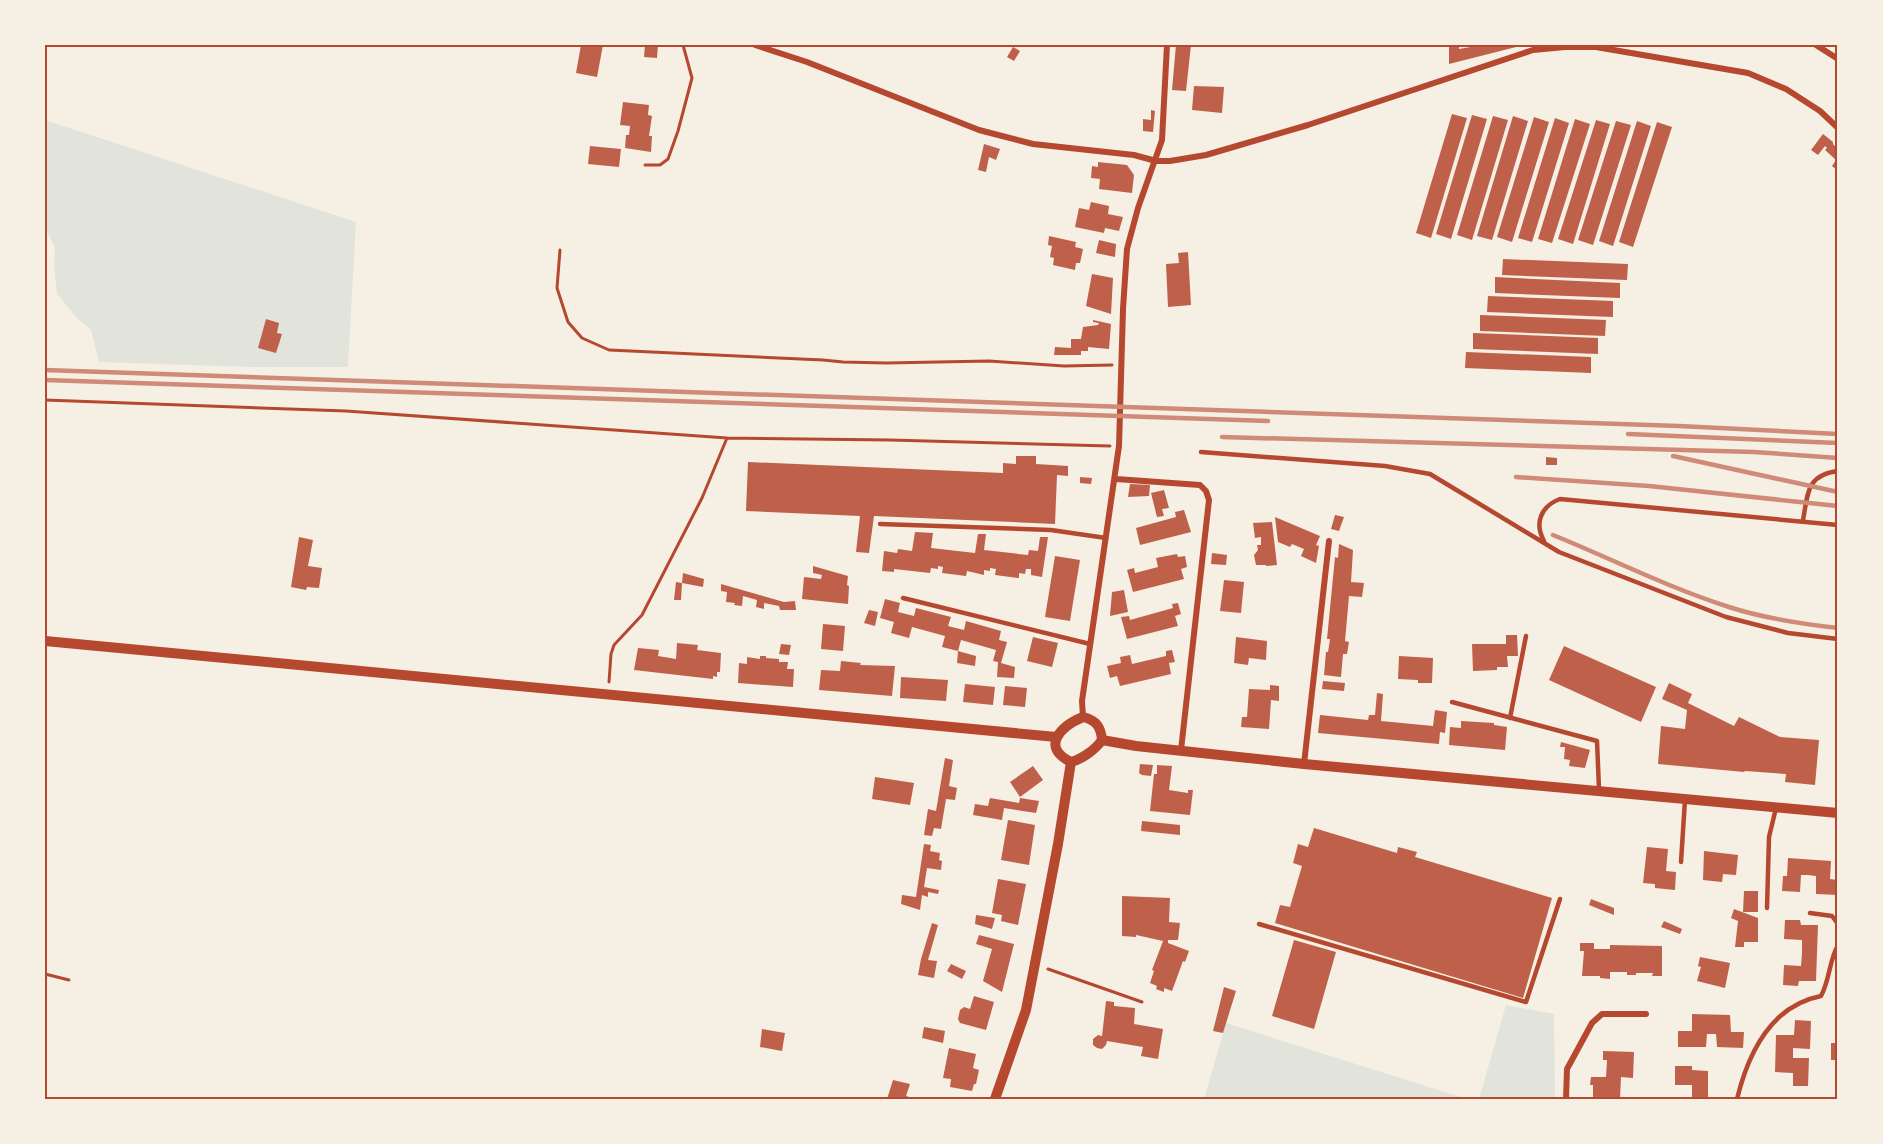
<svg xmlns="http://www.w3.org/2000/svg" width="1883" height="1144" font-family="Barlow,sans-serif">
<rect width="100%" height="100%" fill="#f6efe4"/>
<path fill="#e2e4dc" d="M45 120 356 222 348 367H250L99 362 91 330 77 318 57 294 54 265 55 248 45 227Z
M1506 1005 1554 1014 1555 1099H1479Z
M1226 1023 1467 1099H1204Z"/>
<path fill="#bf614a" d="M581 45H603L597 77 576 73Z
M645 45H658L657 58 644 57Z
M1176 45H1191L1186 91 1172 90Z
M1449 45H1459V49L1482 45 1520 46 1449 64Z
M1013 47 1020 51 1014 61 1007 57Z
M1194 86 1224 87 1222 113 1192 110Z
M623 102 649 105 648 115 652 116 649 136H652L651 152 625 148 626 135H629L630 126 620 125Z
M1151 110 1155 111 1153 132 1143 131V119L1151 120Z
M1452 114 1467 118 1431 238 1416 233Z
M1472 115 1487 119 1451 239 1436 234Z
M1493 116 1508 120 1472 240 1457 235Z
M1513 116 1528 121 1492 240 1477 236Z
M1534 117 1549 122 1512 242 1497 237Z
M1555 118 1569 123 1532 242 1518 238Z
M1575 119 1590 124 1552 243 1538 239Z
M1596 120 1610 124 1573 244 1558 239Z
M1616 121 1631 125 1593 245 1578 240Z
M1637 121 1651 126 1613 246 1599 241Z
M1657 122 1672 127 1633 247 1619 242Z
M1823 134 1833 142V144L1838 149V171L1832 166 1836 160 1825 150 1827 148 1825 146 1818 155 1811 150Z
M984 144 1000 149 996 160 989 157 986 172 978 170Z
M590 146 621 149 619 167 588 164Z
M1098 162 1127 165 1134 175 1132 193 1099 189 1100 179 1091 178 1092 166 1098 167Z
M1091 202 1109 206 1108 214 1123 217 1119 231 1105 228 1104 233 1075 227 1079 208 1089 210Z
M1049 236 1076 242 1075 247 1083 249 1080 263H1076L1075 270 1053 265 1054 258 1050 257 1052 246 1048 245Z
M1099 240 1116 244 1115 257 1096 253Z
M1188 252 1191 305 1168 307 1166 264 1179 263 1178 253Z
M1503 259 1628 264 1627 280 1502 275Z
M1092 274 1113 278 1111 314 1086 306Z
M1495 277 1620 283V298L1495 293Z
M1488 296 1613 301V317L1487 312Z
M1480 315 1606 320 1605 336 1480 331Z
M266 319 279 323 277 333 282 334 276 353 258 348Z
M1093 320 1111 324 1109 349 1088 347V351H1081V355H1054L1055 347 1071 348V339H1081L1083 327 1098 325 1099 323 1093 322Z
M1473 333 1598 338V354L1473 349Z
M1466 352 1591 357V373L1465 368Z
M1016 456H1036V464L1068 466V476L1057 475 1055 524 874 516 869 553 856 552 860 516 746 511 748 462 1003 473V463L1016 464Z
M1546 457 1557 458V465H1546Z
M1080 477 1092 478 1091 484 1080 483Z
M1130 484 1150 485 1149 496 1128 497Z
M1164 490 1169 508 1162 509 1164 516 1157 517 1151 493Z
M1184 510 1191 532 1140 545 1136 528 1176 517 1175 512Z
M1335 515 1344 517 1339 531 1331 529Z
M1275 517 1320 536 1316 545 1319 546 1316 563 1301 556 1304 549 1292 544 1290 547 1278 542Z
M1272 522 1277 565 1266 566V565H1256L1254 555 1258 550 1257 545H1261V537L1255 538 1253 523Z
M915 532 933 533 931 548 975 553 978 534H986L984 550 1028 555 1029 550 1038 551 1040 537H1048L1042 577 1031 575V569H1026L1025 574 1019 573V578L995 575 996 569 990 568V571L984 570V575L967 571 966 576 942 573 943 567 938 566V569L931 568 930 573 894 569V572L882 571 884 551 897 553 898 549 912 551Z
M299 537 313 540 308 566 322 568 319 588 307 587 306 590 291 587Z
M1339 544 1353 550 1351 582 1364 583 1362 597 1349 596 1345 641 1349 642 1347 654H1343L1341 677 1324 675 1326 652H1328L1329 646 1330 639H1327L1335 557 1338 558Z
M1212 553 1227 555 1226 565 1211 564Z
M1177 554 1178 557 1185 556 1187 567 1181 569 1184 579 1133 592 1127 570 1134 568 1135 573 1158 567 1156 558Z
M1055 556 1080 560 1070 621 1045 617Z
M813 566 848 576 847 585 849 586 848 604 802 599 804 577 821 579 822 575 813 573Z
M683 573 704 579 703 587 682 583 681 600H674L676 582 682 583Z
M1224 580 1244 582 1241 613 1220 611Z
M721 584 784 602 795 601 796 610H780L779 606 764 603V609L756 607 757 600 743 596 742 606 734 605 735 603 726 602 727 592 721 591Z
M1124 590 1128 612 1110 616 1112 592Z
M885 599 900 603 898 612 914 616 916 608 951 617 948 626 964 630 966 621 1001 631 999 640 1007 642 1001 663 1015 667 1014 678 997 677 998 662 993 661 996 650 961 640 958 651 976 656 975 666 957 663 958 651 942 647 945 636 912 627 909 638 891 633 894 622 880 618Z
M1178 603 1181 614 1175 616 1178 626 1127 639 1121 617 1129 616 1130 620 1173 608 1172 604Z
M869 610 878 612 875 626 864 623Z
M823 624 845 626 843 651 821 649Z
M1506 635H1517L1518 656H1507L1508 667H1497V670L1473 671 1472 644H1506Z
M1033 637 1058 643 1052 667 1027 661Z
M1236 637 1267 641 1266 660 1249 658 1248 665 1234 663Z
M677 643 698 645 697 650 721 653 720 672H717V677L713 676V679L634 670 638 648 659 650 658 656 676 659Z
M781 644 791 645 789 655 779 654Z
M1564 646 1656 687 1641 722 1549 680Z
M1172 650 1175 662 1169 663 1171 674 1120 686 1117 676 1110 678 1107 666 1121 663 1120 657 1130 655 1132 664 1166 656V651Z
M760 656H766V658L779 659V662H788L787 669H794L793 687 738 683 739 663 747 664V657L760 659Z
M1399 656 1433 658 1432 683H1418V680L1398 679Z
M841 661 861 663 860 665 895 666 892 696 819 690 821 670 840 671Z
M901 677 948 680 946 701 900 698Z
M1323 681 1345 683 1344 691 1322 689Z
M1669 683 1692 694 1688 703 1734 726 1739 717 1780 737 1819 740 1815 785 1785 782 1786 774 1745 771 1744 772 1658 764 1661 726 1685 729 1687 710 1662 699Z
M965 684 995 687 993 705 963 702Z
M1270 685 1279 686V701L1271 700 1269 729 1241 727 1242 717H1247L1249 689 1270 690Z
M1005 686 1027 688 1025 707 1003 705Z
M1377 693 1383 694 1381 721 1433 726 1435 710 1447 712 1445 733 1440 732 1439 744 1318 733 1320 715 1368 720 1369 715H1375Z
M1461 721 1494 723V725L1507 727 1505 750 1449 745 1450 727 1461 728Z
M1561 742 1590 750 1585 768 1569 766 1570 760 1564 759 1565 747H1560Z
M945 758 953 760 949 786 957 788 955 800 946 799 941 829 934 828 932 836 924 835 928 809 936 811Z
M1140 764 1153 765 1151 776 1142 775 1139 773Z
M1157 765 1172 766 1169 790 1188 793V790H1193L1190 815 1150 811 1154 774H1157Z
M1033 766 1043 780 1020 797 1010 782Z
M875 777 914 783 910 805 872 799Z
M990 798 1019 803 1020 798 1039 801 1036 813 1004 808 1002 820 973 815 975 804 988 806Z
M1008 820 1035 825 1029 865 1001 860Z
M1142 821 1180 825V835L1141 831Z
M1314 828 1397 853 1398 847 1417 852 1415 857 1552 898 1523 998 1275 923 1280 905 1290 907 1302 866 1293 863 1298 844 1308 847Z
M924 844 931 845 930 851 940 853 939 860 942 861 941 870 927 868 924 887 939 890 938 894 928 892V897L922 895 920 910 901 904 902 895 916 897Z
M1647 847 1668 849 1666 871 1676 872 1675 890 1655 888V884L1643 883Z
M1704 851 1738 855 1736 875 1723 874 1722 882 1703 880Z
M1788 858 1831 861 1830 879 1838 880V895L1816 894V876L1808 875H1801L1800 892 1782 891 1783 876H1787Z
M998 879 1026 884 1018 925 1001 921 1002 915 992 913Z
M1744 891H1758V912H1743Z
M1122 896 1170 898 1169 922 1180 923 1178 940H1168V943L1189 951 1185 962 1183 961 1172 991 1164 988V992L1156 989 1157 986 1150 983 1154 971 1152 970 1163 941 1136 935V937L1122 936Z
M1591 899 1614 908V915L1589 905Z
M1734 909 1758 918V942H1744V947H1735L1738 921 1731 918Z
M976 915 995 918 992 929 975 924Z
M1785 920H1800L1801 925H1818L1816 981H1799L1798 986 1783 985 1784 965 1801 966 1802 953V940L1784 939Z
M1664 921 1682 929 1680 934 1661 927Z
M932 923 938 925 928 960 937 961 934 978 918 975 921 959Z
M979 935 1014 944 1002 992 983 981 992 949 976 944Z
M1294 940 1336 952 1314 1029 1272 1016Z
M1580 943H1594V949H1610V945L1662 946V976H1652L1653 973H1636V975H1627V972H1610V979L1600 978V976H1582L1584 951H1580Z
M1700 957 1730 963 1725 988 1697 981 1701 967 1698 966Z
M951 964 966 971 962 979 947 971Z
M1224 987 1236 991 1223 1033 1213 1031Z
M974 996 994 1002 986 1030 960 1023 958 1019 960 1010 964 1007 970 1009Z
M1106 1001 1114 1002V1006L1135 1008 1134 1024 1163 1029 1158 1059 1141 1056 1143 1047 1107 1041 1106 1045 1102 1049 1097 1048 1093 1045V1039L1098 1035 1102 1036Z
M1692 1014 1730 1015 1731 1032H1744L1743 1048 1717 1047 1716 1034H1707L1706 1047H1678V1031H1692Z
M1795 1020 1811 1021 1810 1049 1793 1048V1058H1809L1808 1086H1793V1073L1775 1072 1776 1035H1794Z
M1836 1026H1838V1060H1831V1043H1836Z
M924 1027 945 1031 943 1043 922 1038Z
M762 1029 785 1033 782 1051 760 1047Z
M949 1048 976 1054 973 1068 979 1070 976 1084H974L972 1091 950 1087 951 1079 943 1078Z
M1603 1051 1634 1052 1633 1078 1621 1077 1620 1099H1593V1085H1590L1591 1077H1606L1607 1060H1603Z
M1675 1066H1692V1070L1708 1071V1099H1692V1085H1675Z
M893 1080 910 1084 906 1096 916 1099H887Z"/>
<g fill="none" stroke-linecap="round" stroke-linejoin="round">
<path stroke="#b5482f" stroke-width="3" d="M645 165H660L668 159 678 131 692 78 683 45
M560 250 557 288 568 322 582 338 609 350 823 360 843 362 886 363 989 361 1064 366 1112 365
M45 400 346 411 727 438 890 440 1110 446
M609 682 611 654 614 645 642 615 702 498 727 438
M1048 969 1142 1002
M45 974 69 980"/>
<path stroke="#b5482f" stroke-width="4.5" d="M1201 452 1385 466 1430 474 1559 552 1726 617 1788 633 1838 639
M1803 520C1808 494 1806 475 1838 471
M880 524 1051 530 1106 538
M1544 541C1534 523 1541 506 1560 499L1838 525
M903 598 1090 644
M1452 702 1597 741 1599 789
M1510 718 1526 636
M1681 862 1685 800
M1767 908 1769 837 1776 808
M1810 913 1832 916 1838 924
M1259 924 1526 1002 1560 899
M1737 1099C1748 1054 1770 1006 1821 996 1830 979 1829 961 1838 945"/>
<path stroke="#b5482f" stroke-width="6" d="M755 45 807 62 979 130 1033 144 1134 155 1156 161H1170L1206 155 1308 125 1533 50 1565 47H1596L1748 73 1786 89 1820 111 1838 128
M1816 45 1838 59
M1116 479 1200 485 1206 491 1209 500 1181 750
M1083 717 1082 701 1119 446 1123 309 1127 249 1138 208 1162 140 1167 45
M1304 764 1329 541
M1566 1099 1567 1069 1592 1023 1602 1014H1646"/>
<path stroke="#b5482f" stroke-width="10" d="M45 641 1056 737
M1083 717C1096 720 1101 727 1102 740 1095 750 1082 759 1071 762 1040 747 1061 726 1083 717Z
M1102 740 1136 746 1304 764 1838 813
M995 1099 1026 1010 1058 844 1071 762"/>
<path stroke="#cf8b77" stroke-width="4.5" d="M45 370 1679 426 1838 434
M45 380 1268 421
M1628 434 1838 443
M1222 437 1754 452 1838 458
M1673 456 1838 492
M1516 477 1649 486 1838 506
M1553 535C1612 559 1669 588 1729 607 1762 618 1803 624 1838 628"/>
</g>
<rect width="1883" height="1144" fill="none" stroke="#f6efe4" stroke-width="93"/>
<rect x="46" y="46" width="1790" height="1052" fill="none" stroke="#b5482f" stroke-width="2"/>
</svg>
